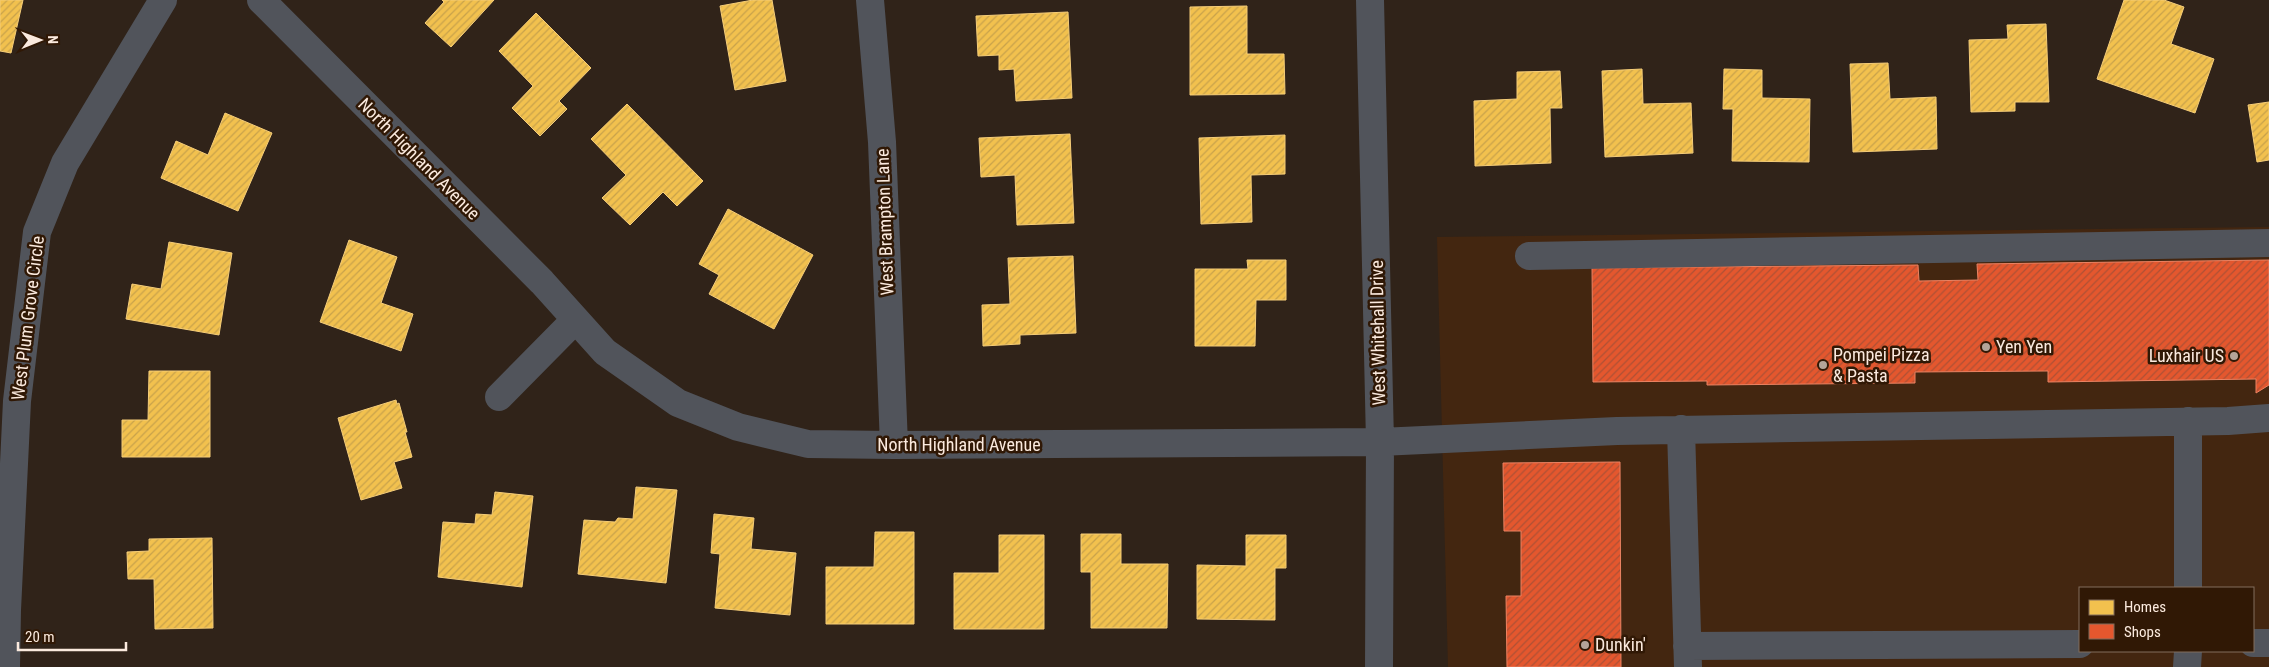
<svg xmlns="http://www.w3.org/2000/svg" width="2269" height="667" font-family="'Roboto Condensed',sans-serif">
<defs>
<pattern id="homes-hatch" width="6" height="6" patternUnits="userSpaceOnUse" patternTransform="scale(1.25)"><rect width="6" height="6" fill="#f2c14e"/><path d="M-1 1l2-2M0 6l6-6M5 7l2-2" fill="none" stroke="#c8a24b"/></pattern>
<pattern id="shops-hatch" width="6" height="6" patternUnits="userSpaceOnUse" patternTransform="scale(1.25)"><rect width="6" height="6" fill="#e4572e"/><path d="M-1 1l2-2M0 6l6-6M5 7l2-2" fill="none" stroke="#ae5135"/></pattern>
</defs>
<rect width="100%" height="100%" fill="#302319"/>
<path fill="#432610" fill-rule="evenodd" d="M2269 227V667H1448L1437 237ZM2080 588H2253V651H2080Z"/>
<path fill="url(#homes-hatch)" stroke="#f5cd79" d="M0 0H23L11 53 0 51Z
M442 0H494L451 47 425 23 444 2Z
M753 0H772L786 81 735 90 720 6Z
M2124 0H2164L2184 7 2171 44 2214 59 2195 113 2097 79Z
M1247 6V54H1284L1285 94 1190 95V7Z
M1068 12 1072 98 1016 101 1014 69 999 70V55L978 56 976 16Z
M536 13 591 68 559 101 567 109 540 136 512 108 533 86 499 51Z
M2046 24 2049 102H2015V111L1971 112 1969 40 2008 39 2007 25Z
M1888 63 1890 99 1936 97 1937 149 1853 152 1850 64Z
M1642 69 1643 104 1691 103 1693 153 1605 157 1602 71Z
M1724 69 1762 70V98L1810 99 1809 162 1732 161 1733 109H1723Z
M1560 71 1562 108H1550L1551 163 1475 166 1474 101 1517 99V72Z
M2269 102V160L2257 162 2248 105Z
M627 104 703 181 677 206 663 192 630 225 602 198 626 175 591 139Z
M225 113 272 133 238 211 161 178 176 141 208 155Z
M1070 134 1074 223 1017 225 1015 175 981 177 979 138Z
M1285 135V174L1251 175 1252 222 1201 224 1199 138Z
M728 209 813 255 774 329 709 294 719 275 699 264Z
M349 240 397 257 381 303 413 314 401 351 320 322Z
M169 242 232 253 219 335 126 319 132 284 161 289Z
M1073 256 1076 333 1020 335V344L983 346 982 305 1010 304 1008 258Z
M1247 260H1286V300H1256L1255 346H1195V269H1248Z
M149 371H210V457H122V420H148Z
M396 400 397 404 399 403 407 432H405L412 457 394 462 402 488 361 500 338 418Z
M636 487 677 490 666 583 578 574 584 520 615 522 618 518 633 519Z
M495 492 533 496 522 587 438 577 443 522 475 524 476 514 492 515Z
M714 514 754 518 751 549 796 553 790 615 715 608 720 554 711 553Z
M875 532H914V624H826V567H874Z
M1081 534H1121V564H1168L1167 628H1091V572H1081Z
M999 535H1044V629H954V573H999Z
M1246 535H1286V568H1275V620L1197 619V565L1246 566Z
M212 538 213 628 155 629 154 579H128L127 552 149 551V539Z"/>
<path fill="url(#shops-hatch)" stroke="#eb8363" d="M2269 260V385L2256 393V379L2048 382V371L1915 372V383L1707 385V381L1593 382 1592 268 1918 265 1919 281 1978 280 1977 264Z
M1620 462 1621 667H1507L1506 596H1521V531H1504L1503 463Z"/>
<g fill="none" stroke-linecap="round" stroke-linejoin="round">
<path stroke="#51545b" stroke-width="28" d="M261 0 542 282 605 352 678 403 738 427 808 444 894 445 1380 442 1617 431 2228 421 2269 418
M870 0 882 142 894 445
M1370 0 1380 442 1379 667
M1529 256 2269 243
M499 397 575 320
M1681 429 1688 667
M2188 588V421
M2253 643H2269
M1687 646 2080 644
M6 667 7 610 17 401 37 232 65 163 163 0
M2187 667 2188 651"/>
</g>
<g fill="#b4a499" stroke="#301805" stroke-width="2">
<circle cx="1986" cy="347" r="5"/>
<circle cx="2234" cy="356" r="5"/>
<circle cx="1823" cy="365" r="5"/>
<circle cx="1585" cy="645" r="5"/>
</g>
<g text-anchor="middle" stroke-width="5" stroke-linejoin="round" paint-order="stroke">
<g font-size="18" fill="#fbeade" stroke="#301805">
<text transform="translate(419 159) rotate(45)" y="6">North Highland Avenue</text>
<text transform="translate(885 222) rotate(-92)" y="6">West Brampton Lane</text>
<text transform="translate(28 318) rotate(-83)" y="6">West Plum Grove Circle</text>
<text transform="translate(1378 333) rotate(-91)" y="6">West Whitehall Drive</text>
<text x="959" y="451">North Highland Avenue</text>
</g>
<g font-size="18" fill="#fbeade" stroke="#301805" text-anchor="start">
<text x="1996" y="353">Yen Yen</text>
<text x="1833" y="361">Pompei Pizza<tspan x="1833" dy="21">&amp; Pasta</tspan></text>
<text x="2224" y="362" text-anchor="end">Luxhair US</text>
<text x="1595" y="651">Dunkin'</text>
</g>
</g>
<rect x="2079" y="587" width="175" height="65" fill="#301805" stroke="#816c5c"/>
<rect x="2089" y="600" width="25" height="15" fill="#f2c14e" stroke="#816c5c"/>
<text x="2124" y="612" font-size="15" fill="#fbeade">Homes</text>
<rect x="2089" y="624" width="25" height="15" fill="#e4572e" stroke="#816c5c"/>
<text x="2124" y="637" font-size="15" fill="#fbeade">Shops</text>
<g transform="translate(40 40) rotate(89)" stroke="#301805" stroke-width="4" paint-order="stroke">
<path d="M0-4L9 19L0 12L-9 19Z" fill="#fbeade"/>
<text y="-8" font-size="14" font-weight="bold" text-anchor="middle" fill="#fbeade">N</text>
</g>
<path d="M18 642v8h108v-8" fill="none" stroke="#fbeade" stroke-width="2.5"/>
<text x="25" y="642" font-size="15" fill="#fbeade" stroke="#301805" stroke-width="4" paint-order="stroke">20 m</text>
</svg>
